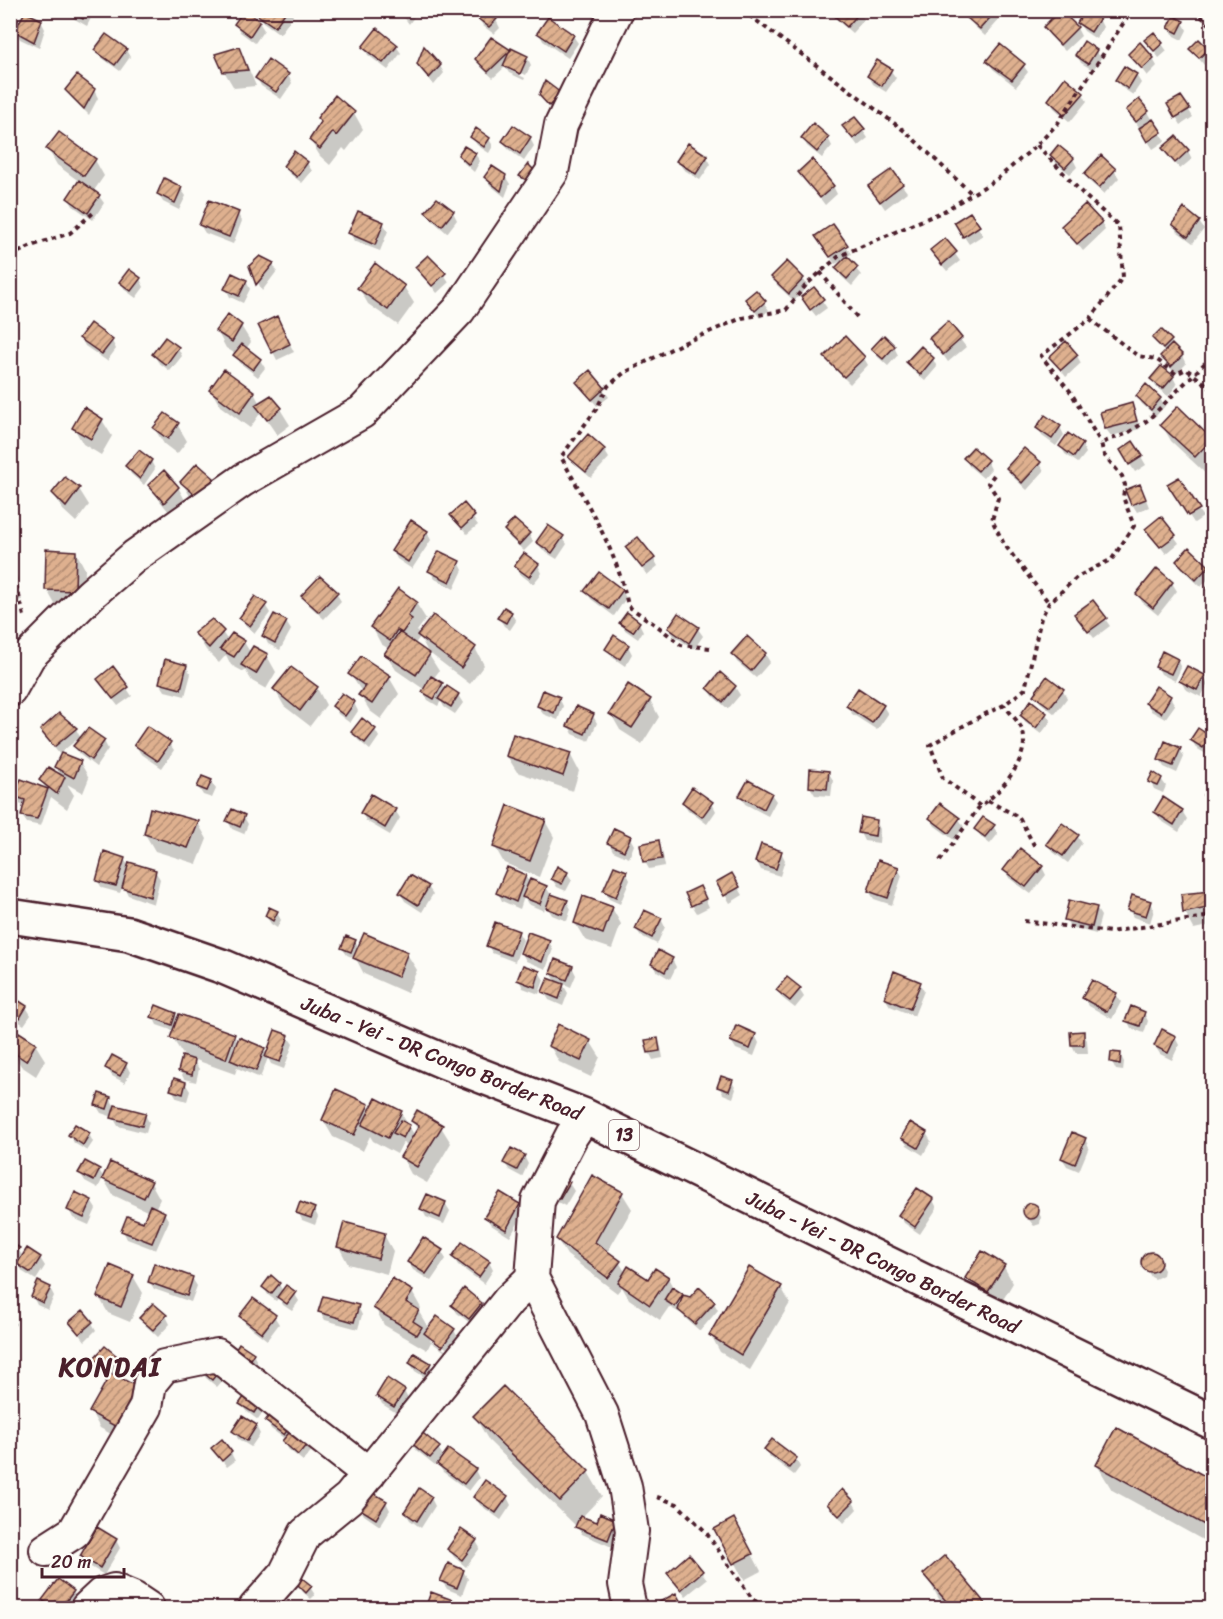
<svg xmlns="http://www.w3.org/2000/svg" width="1223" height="1619" font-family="Sriracha,sans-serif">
<defs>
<pattern id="building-hatch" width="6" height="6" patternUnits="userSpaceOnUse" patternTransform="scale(1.5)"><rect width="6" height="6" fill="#deb08f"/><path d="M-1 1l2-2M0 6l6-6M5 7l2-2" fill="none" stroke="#b68f75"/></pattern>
</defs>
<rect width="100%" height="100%" fill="#fdfcf7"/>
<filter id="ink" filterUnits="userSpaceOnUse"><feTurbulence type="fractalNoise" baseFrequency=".0167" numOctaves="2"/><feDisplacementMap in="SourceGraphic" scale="12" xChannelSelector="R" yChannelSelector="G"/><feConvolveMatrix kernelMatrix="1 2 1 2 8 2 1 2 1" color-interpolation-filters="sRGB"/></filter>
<g filter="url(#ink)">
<path fill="#0003" fill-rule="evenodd" d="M67 10H94V12L87 26 71 17Z
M261 10H290L293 16 280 34 263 22 258 14Z
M399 10H416L417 13 409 24Z
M501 10H515L509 17Z
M976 10H1008L985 36 974 26 969 18Z
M1087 10H1090L1089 12 1099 19 1103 27 1096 39 1084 31 1079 23Z
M1091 10H1103L1098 15Z
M832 12H860L864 20 852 33 837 20Z
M10 16 15 24 10 31Z
M479 18 496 20 500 28 494 34 483 26Z
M41 21 45 29 39 48 20 39 16 31Z
M259 22 264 30 255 43 240 32 236 24Z
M1183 22 1187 30 1182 40 1174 36 1170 28Z
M1045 28H1077L1081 36 1065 51 1049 35Z
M539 33 573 36 578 43 568 58 543 41Z
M491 39 527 57 531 65 526 75 509 67V70L525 78 524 80 509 73 505 67 493 78 481 67 477 60Z
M1146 40 1162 44 1167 51 1159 58Z
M396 46 401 53 388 70 368 55 364 47Z
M238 49 247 65 256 86 234 88 224 71Z
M1191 49 1207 50 1212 57 1204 65Z
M96 50H126L130 57 120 71 101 57Z
M1096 51 1101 58 1093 70 1081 63 1077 55Z
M1130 54 1153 59 1157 66 1147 76Z
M988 61 1023 65 1028 72 1016 87 993 69Z
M878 62 891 71 896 78 886 92 873 84 869 76Z
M418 64 440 66 444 73 434 85Z
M1124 68 1136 75 1141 83 1133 95 1121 87 1117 80Z
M288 75 292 83 281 99 261 86 257 78Z
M67 90H94L98 98 89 115 72 98Z
M560 94 554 113 541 95Z
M1083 94 1087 101 1070 122 1054 108 1050 100Z
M1181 98 1193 117 1181 125 1169 105Z
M1139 101 1148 112 1165 141 1153 149 1128 110Z
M354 113 363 129 346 151 343 148 330 165 320 156 310 140 322 124 318 118Z
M855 119 868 138 858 146 844 127Z
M472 137 489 139 493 146 489 153 477 145Z
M530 138 534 146 524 161 508 149 503 141Z
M803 138H828L832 146 822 158 807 146Z
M48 149 95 160 104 176 93 192 99 196 104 203 93 220 73 206 69 199 80 182 57 165Z
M1164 149 1188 151 1192 159 1180 169Z
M294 153 307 163 312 171 302 183 289 173 285 166Z
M475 154 480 161 474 172 464 163 459 155Z
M1052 155 1073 159 1077 167 1070 174 1056 163Z
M707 157 711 164 700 180 683 169 678 161Z
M1114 170 1119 178 1104 194 1090 182 1085 174Z
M891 171 907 192 885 209 875 194Z
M800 172 833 186 837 194 825 205Z
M505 176 510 184 505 197 490 185 486 177Z
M181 189 186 196 179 210 163 202 158 194Z
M453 212 457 220 447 233 432 220 427 213Z
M237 213 242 221 233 244 205 233 200 225Z
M969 214 983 235 969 244 960 231Z
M1101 222 1105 230 1083 251 1063 226Z
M1199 222 1204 229 1193 243 1178 232 1173 225Z
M383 223 388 231 380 251 354 241 350 233Z
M833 226 851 254 846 257 861 275 852 286 841 276 837 268 847 258 835 264 822 244Z
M945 240 960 261 947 271 936 258Z
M273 264 277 271 262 291 251 267Z
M417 267 444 274 449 282 437 293Z
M773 277 803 279 808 286 794 301 777 285Z
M140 279 144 287 136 298 125 290 121 282Z
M246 281 250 289 243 303 230 297 226 289Z
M404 287 414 303 398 325 368 304 359 288Z
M814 289 827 308 816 316 807 305Z
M756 292 769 310 760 318 746 300Z
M948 324 966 347 948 362 931 338Z
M280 325 294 352 277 360 273 352Z
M241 326 251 342 246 349 260 360 265 368 258 377 240 363 236 354 226 348 217 331Z
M81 338 112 341 116 349 107 361 85 346Z
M1154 338 1171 341 1175 349 1182 356 1186 364 1176 374 1166 364 1162 357 1165 353Z
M894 347 898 355 888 366 878 357 873 349Z
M178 348 182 356 170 371 158 362 154 354Z
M921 348 933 359 937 367 925 381 912 370 908 362Z
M1077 356 1081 363 1066 377 1051 357Z
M826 357 864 358 868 365 850 384 831 365Z
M590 372 609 397 597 406 578 382Z
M1173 377 1177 385 1168 396 1156 387 1152 379Z
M211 390 254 393 260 404 280 409 290 425 277 435 261 412 250 428 220 406Z
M1138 397 1160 399 1165 406 1156 416 1142 404Z
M1132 405 1140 429 1111 436 1106 429Z
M102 420 112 436 101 455 83 444 74 428Z
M177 424 187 441 177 454 164 444 154 428Z
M1162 425 1211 439 1212 464 1205 473 1171 441Z
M1060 427 1064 435 1056 446 1042 436 1038 428Z
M1133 443 1146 465 1135 472 1126 458Z
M1082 445 1086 453 1078 463 1065 454 1061 446Z
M973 449 987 461 991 469 983 478 969 466 965 458Z
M604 450 609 458 591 478 575 464 570 457Z
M151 461 155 469 144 485 131 474 127 466Z
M1040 463 1044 471 1027 490 1012 476 1008 468Z
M213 479 223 495 191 498 182 482Z
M150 485 178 487 187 504 174 518 160 501Z
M79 489 89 505 76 522 63 510 54 494Z
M1174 492 1198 510 1203 517 1194 523Z
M1144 494 1149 507 1137 512 1132 504Z
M463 505 478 525 467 534 452 515Z
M1147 529 1174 536 1179 543 1166 554Z
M505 531 529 534 533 542 524 551 510 538Z
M427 532 431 540 412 569 397 559 393 551Z
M562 537 567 544 557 559 542 550 538 542Z
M76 552 85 569 84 607 56 606 47 590Z
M632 555 654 559 658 566 647 575Z
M1178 561 1208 567 1212 575 1201 587 1182 569Z
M459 562 463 570 454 589 435 579 430 571Z
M538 565 542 573 533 584 520 574 516 566Z
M10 574 13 578 22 600 10 602Z
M1172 583 1177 591 1158 615 1142 602 1138 594Z
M586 591H622L626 598 614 616 591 599Z
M336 593 341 601 324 619 308 604 303 596Z
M416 603 426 619 417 631 420 634 475 648 484 665 470 684 428 652 420 637 414 645 429 655 439 671 433 679 442 684 446 690 458 695 463 703 455 714 444 707 441 701 438 706 428 700 423 692 425 690 396 670 386 654 389 649 381 644 372 627Z
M265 605 270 613 255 633 245 625 240 618Z
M511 613 516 621 510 630 504 626 499 618Z
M678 615 698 629 703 636 694 649 674 636 669 628Z
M1105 619 1110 626 1094 638 1081 622Z
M286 622 291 630 280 650 268 644 264 636Z
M621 623H639L643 631 638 639 625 630Z
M222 632 228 641 244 642 250 652 267 656 276 672 266 689 252 681 245 670 244 672 231 665 226 655 219 663 206 650 196 634Z
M628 646 632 654 625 666 612 657 607 649Z
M733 654H765L770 662 756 678 737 662Z
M1177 660 1181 668 1175 681 1161 674 1157 666Z
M186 666 191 674 185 696 165 691 160 683Z
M113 668 132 696 118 706 103 687Z
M350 674 389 677 399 694 381 719 370 711 360 695 362 692Z
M1204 676 1208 684 1201 697 1185 689 1181 681Z
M735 687 740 695 728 709 713 696 708 688Z
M317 688 326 705 310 726 284 706 275 690Z
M1156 688 1170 697 1175 705 1165 719 1151 711 1147 703Z
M1063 690 1067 698 1055 714 1040 702 1035 695Z
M559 698 563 706 558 720 543 714 538 706Z
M650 700 659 717 642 744 620 730 611 714Z
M354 703 358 711 350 723 338 714 334 706Z
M848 706H883L888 714 877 730 852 714Z
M1046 714 1051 721 1041 734 1026 723 1022 716Z
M59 715 76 729 80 737 59 754 80 762 89 778 83 793 67 784 74 795 67 809 51 797 41 826 27 823 22 816 25 806 19 804 14 796 47 791 41 780 62 777 56 767 61 756 46 738 42 731Z
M593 716 597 723 589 741 573 734 569 726Z
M375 730 379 737 370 750 358 740 353 732Z
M1209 737 1212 747 1208 755 1196 748 1192 740Z
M104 741 108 749 96 767 79 754 74 746Z
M169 743 174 750 162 768 140 753 136 745Z
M1180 749 1184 757 1177 773 1164 767 1159 759Z
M570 754 579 771 573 791 517 772 507 756Z
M828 772 833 780 831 796 815 795 810 787Z
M1161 779 1166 786 1163 793 1154 789 1150 781Z
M211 782 216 789 212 798 203 795 198 787Z
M1212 784V805L1204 795Z
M771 794 776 801 768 816 745 804 741 796Z
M372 796 395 810 400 818 390 835 366 821 362 813Z
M683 802 712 803 716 811 707 824 688 810Z
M940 805 959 819 964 827 954 840 935 826 930 818Z
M1182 811 1187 819 1179 832 1160 820 1156 812Z
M244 817 248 824 244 834 232 829 228 821Z
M545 821 554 837 539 877 504 863 495 847Z
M876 821 880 829 879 843 864 841 860 833Z
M198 823 207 839 197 864 155 851 145 834Z
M993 826 998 834 990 844 981 837 976 829Z
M1077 836 1082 843 1068 863 1053 852 1048 844Z
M630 838 634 845 629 858 613 851 609 843Z
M658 842 662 850 665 866 649 869 645 862Z
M781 852 785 860 780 876 761 870 757 862Z
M124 859 129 867 155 871 160 879 154 904 128 895 123 885 120 893 102 888 97 880Z
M1042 867 1046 875 1031 894 1009 878 1005 870Z
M898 868 902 876 892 905 874 899 869 891Z
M626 872 630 880 620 904 609 899 605 891Z
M567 873 572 880 566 891 557 887 552 879Z
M731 875 743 895 730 903 718 883Z
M525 876 530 883 546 887 551 895 567 901 571 909 567 921 552 915 546 905 544 911 528 904 524 897 520 909 502 901 498 893Z
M428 887 433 894 422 912 405 901 400 893Z
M1210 893 1212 897V925L1194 929 1185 912Z
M704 896 709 907 697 913 692 905Z
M1150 903 1154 910 1150 923 1133 917 1129 910Z
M612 908 621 924 612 949 585 940 575 923Z
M1096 908 1101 916 1096 934 1070 927 1066 919Z
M277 913 281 920 277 928 271 924 266 916Z
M661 919 665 927 657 944 641 936 636 929Z
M518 932 523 940 515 962 492 953 488 945Z
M355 941 359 948 407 954 417 970 407 993 364 974 356 959 347 955 342 948Z
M549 942 553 949 546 969 526 961 522 953Z
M672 959 676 967 670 979 657 971 653 964Z
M572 967 576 975 571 987 562 983 568 993 563 1006 549 1000 544 992 557 983 551 973Z
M539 972 544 980 539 994 523 988 519 980Z
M1093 982 1116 994 1121 1002 1112 1019 1089 1006 1084 998Z
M920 984 924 991 914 1016 890 1006 885 998Z
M799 989 804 997 795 1008 782 998 778 990Z
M10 997 26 1007 31 1015 24 1025 10 1016Z
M1144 1013 1148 1021 1144 1033 1131 1028 1127 1020Z
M175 1014 179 1020 234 1036 238 1043 264 1049 267 1055 288 1037 293 1044 284 1069 271 1064 268 1058 260 1078 237 1068 235 1074 193 1059 199 1069 196 1082 184 1079 180 1071 184 1056 172 1038 174 1031 157 1025 153 1017Z
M1071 1033H1083L1087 1040 1088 1053H1076L1072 1045Z
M755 1035 759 1043 754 1056 736 1049 731 1041Z
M1175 1037 1179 1045 1172 1060 1160 1054 1155 1046Z
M657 1039 661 1047 663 1058 653 1060 649 1052Z
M590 1041 600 1057 591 1077 559 1062 550 1046Z
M35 1044 45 1060 36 1076 21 1066 11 1050Z
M1120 1054 1124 1062 1123 1071 1116 1070 1112 1062Z
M126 1064 130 1072 125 1083 112 1076 107 1068Z
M10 1072 14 1078 10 1085Z
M732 1082 736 1089 733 1098 723 1094 719 1087Z
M185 1083 190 1091 187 1101 177 1098 172 1090Z
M110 1098 115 1107 145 1115 149 1122 146 1133 118 1126 113 1117 101 1113 96 1105Z
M368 1105 371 1111 401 1113 415 1136 418 1131 413 1121 441 1127 451 1143 427 1183 411 1174 402 1157 409 1146 403 1142 397 1154 373 1141 370 1136 363 1151 333 1137 323 1120Z
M926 1133 931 1141 923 1155 907 1145 903 1138Z
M89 1134 93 1142 87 1151 74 1143 70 1135Z
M1085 1139 1089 1147 1079 1171 1067 1166 1062 1158Z
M524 1156 528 1164 522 1177 509 1170 505 1163Z
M99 1170 104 1178 151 1183 160 1199 155 1209 164 1213 169 1221 156 1250 127 1239 123 1231 144 1224 149 1212 113 1195 103 1178 98 1188 85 1181 80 1173Z
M569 1183 574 1191 565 1206 552 1199Z
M622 1193 632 1209 607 1253 619 1262 626 1273 648 1281 668 1278 675 1291 682 1297 714 1303 718 1310 700 1331 685 1318 681 1311 680 1313 669 1307 660 1320 629 1299 622 1287 617 1293 567 1255 557 1239Z
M933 1200 937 1208 920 1234 904 1223 900 1215Z
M91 1201 96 1209 89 1225 73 1218 69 1210Z
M445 1203 450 1211 444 1224 426 1217 422 1209Z
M519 1205 524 1213 510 1237 491 1225 486 1217Z
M1031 1205 1036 1208 1041 1217 1040 1224 1034 1226 1026 1216 1025 1210Z
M314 1209 318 1217 315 1225 302 1220 298 1212Z
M384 1235 393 1251 387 1274 348 1264 339 1247Z
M10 1244 18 1249 23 1257 40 1258 45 1266 36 1280 23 1272 18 1264 14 1270 10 1268Z
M441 1251 446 1259 431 1281 413 1270 408 1262Z
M1149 1254 1156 1256 1164 1270 1163 1275 1155 1279 1151 1277 1143 1263V1258Z
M453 1257 489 1262 493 1270 484 1284 458 1265Z
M1004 1267 1013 1283 998 1308 976 1294 967 1278Z
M133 1276 143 1293 130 1322 108 1313 99 1297Z
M192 1278 197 1286 191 1302 154 1289 149 1281Z
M10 1284 17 1293 10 1303Z
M279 1284 283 1292 294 1293 299 1301 292 1311 283 1305 279 1297 276 1301 268 1295 264 1287Z
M781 1287 790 1303 750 1370 720 1352 711 1335Z
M50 1288 54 1296 48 1310 37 1305 33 1297Z
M412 1292 421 1308 419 1312 429 1329 454 1330 458 1338 447 1353 431 1342 427 1350 384 1325 375 1308ZM430 1336 449 1350 448 1352 430 1340Z
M481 1304 486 1311 474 1326 457 1313 453 1305Z
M358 1307 362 1315 358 1329 325 1320 320 1312Z
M10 1315 16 1324 12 1329 10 1327Z
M166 1316 170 1324 158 1337 145 1325 141 1318Z
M241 1316H274L279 1324 267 1340 246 1324Z
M71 1322 92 1323 96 1330 85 1341Z
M253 1354 257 1362 249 1375 235 1367Z
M115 1357 120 1364 111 1375 100 1366 96 1358Z
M208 1362 224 1379 217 1387 206 1378 201 1370Z
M410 1363 430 1364 434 1372 429 1380 415 1371Z
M112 1375 133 1446 100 1428 91 1412Z
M404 1391 408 1399 398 1414 382 1404 378 1396Z
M241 1404 266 1408 258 1420 246 1411Z
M275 1410 314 1448 303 1461 288 1449 284 1441 285 1439 271 1429 267 1421Z
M475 1417 588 1472 602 1496 581 1518 597 1524 615 1521 619 1529 612 1547 582 1534 577 1527 580 1519 575 1525 489 1441Z
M256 1426 260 1434 251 1447 238 1439 234 1431Z
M1117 1429 1212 1482V1545L1112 1490 1097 1465Z
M411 1442 438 1448 444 1457 475 1470 479 1478 469 1491 443 1472 437 1462 435 1465 416 1450Z
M213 1448 231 1453 235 1461 227 1467Z
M766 1449 796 1459 800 1467 794 1475 770 1457Z
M475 1497H507L511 1505 501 1520 480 1505Z
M431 1498 435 1506 421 1528 410 1520 405 1512Z
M386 1502 390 1510 380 1526 364 1515 359 1507Z
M853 1502 857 1509 844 1523 829 1504Z
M716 1529 743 1537 761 1571 744 1580Z
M10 1537 17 1546 11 1559H10Z
M116 1540 120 1548 104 1575 86 1564 81 1556Z
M476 1541 480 1548 466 1567 454 1557 449 1549Z
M689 1556 707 1579 686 1596 674 1581Z
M945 1558 987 1608H947L939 1599 925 1574Z
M463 1571 468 1579 462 1595 447 1589 442 1581Z
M58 1581 73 1592 78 1600 71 1608H48L43 1600Z
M298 1584 310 1587 315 1595 311 1599 303 1592Z
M432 1593 457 1603 460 1608H426Z"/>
<path fill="url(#building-hatch)" stroke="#4a1f2b" stroke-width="1.5" d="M67 10H87L83 19Z
M244 10 260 21 250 36 234 24Z
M259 10H287L275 27 256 14Z
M399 10H409L404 17Z
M486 10H489L497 19 489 27 477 18Z
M832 10H861V11L847 27 830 12Z
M974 10H997L980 29 967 18Z
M1060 10 1078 27 1060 45 1043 27Z
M1085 10H1089L1100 18 1091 32 1077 23Z
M25 12 42 20 34 42 14 31Z
M1174 16 1184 21 1178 33 1168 28Z
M548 17 574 35 564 51 537 33Z
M377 28 398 45 383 63 362 47Z
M1154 32 1163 43 1154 51 1144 40Z
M106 34 127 49 115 65 94 50Z
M491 37 511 50 488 72 475 59Z
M1199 39 1209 49 1199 58 1189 49Z
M1084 41 1097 50 1088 64 1075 55Z
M1140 42 1154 58 1142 69 1128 54Z
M1000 44 1025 64 1012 80 986 61Z
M424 46 441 65 429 78 417 64Z
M239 47 248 70 223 72 215 54Z
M511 48 528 56 520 74 503 66Z
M268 59 289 74 276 92 255 78Z
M877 60 892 69 882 86 867 76Z
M1124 66 1137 74 1128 89 1115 80Z
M77 75 95 89 84 109 65 90Z
M1065 77 1084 93 1065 115 1048 100Z
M545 81 561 93 549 106 539 95Z
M335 95 355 112 336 136 333 132 320 149 309 140 321 122 317 118Z
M1181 96 1190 109 1175 118 1167 104Z
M1139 99 1149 111 1136 122 1126 110Z
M855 117 865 129 853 139 842 126Z
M1153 119 1162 132 1147 142 1139 128Z
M813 123 829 137 817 152 801 138Z
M513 125 531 137 520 154 502 141Z
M476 128 490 138 484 147 470 137Z
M59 132 96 159 84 176 46 149Z
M1176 136 1189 150 1175 163 1162 148Z
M688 143 708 156 696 174 676 161Z
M1058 145 1074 158 1065 168 1050 155Z
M464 146 476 153 469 165 458 155Z
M294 151 308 162 297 177 283 166Z
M1101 155 1116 169 1099 188 1084 174Z
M812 159 834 186 820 198 798 172Z
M528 164 537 173 530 182 519 176Z
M492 166 506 175 501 191 484 177Z
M892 169 903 184 880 202 868 186Z
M164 178 182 187 175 203 157 194Z
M79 180 100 195 88 213 67 198Z
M437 198 454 211 442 226 425 212Z
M209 200 239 212 229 237 199 225Z
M1085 204 1102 222 1077 244 1061 226Z
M1184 208 1200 221 1188 237 1172 224Z
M358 211 384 222 375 245 348 233Z
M970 212 980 226 963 237 954 222Z
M833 224 848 245 830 257 815 236Z
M945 238 957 252 942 265 930 250Z
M428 255 446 273 432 286 415 267Z
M260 256 274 263 256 285 249 266Z
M847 256 858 267 847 279 835 268Z
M787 261 804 278 789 294 771 277Z
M375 263 405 286 388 310 357 288Z
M129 269 141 278 131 291 119 282Z
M232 273 247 280 239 296 224 289Z
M814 287 824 299 810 310 801 297Z
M756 290 766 301 755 311 745 299Z
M228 314 242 325 232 342 215 331Z
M277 316 290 344 272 353 258 325Z
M948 321 962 338 943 355 929 338Z
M90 323 113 340 102 354 79 338Z
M1161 329 1172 340 1163 349 1152 338Z
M884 335 895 346 883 359 871 349Z
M845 336 865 357 844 377 824 357Z
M165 337 179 347 166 365 152 354Z
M1066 341 1078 355 1061 370 1049 357Z
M242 344 261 359 253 370 233 355Z
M1172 344 1183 355 1171 367 1160 356Z
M921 346 934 358 920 375 906 362Z
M1161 366 1174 376 1163 389 1150 379Z
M224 369 255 392 240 413 209 390Z
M590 370 605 388 592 400 576 382Z
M1146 384 1161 398 1151 410 1136 396Z
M271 395 282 408 267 420 255 405Z
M1132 403 1137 421 1105 429 1100 412Z
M1178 406 1212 439 1195 457 1160 425Z
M84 407 103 419 91 439 72 428Z
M165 413 179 423 168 439 153 428Z
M1045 415 1061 426 1052 439 1036 428Z
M1068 433 1083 444 1074 457 1059 446Z
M588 434 605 449 586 472 568 457Z
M1133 441 1143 456 1129 465 1120 450Z
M973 447 988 460 978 471 963 458Z
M1024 448 1041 462 1022 483 1006 468Z
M139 450 152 460 140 479 125 466Z
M197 463 214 478 199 498 180 482Z
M164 470 179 487 164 503 148 485Z
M65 477 80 488 66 507 52 493Z
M1179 477 1200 509 1188 516 1167 484Z
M1140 484 1146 499 1131 505 1125 490Z
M464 503 475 516 462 528 450 515Z
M1161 516 1176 535 1160 547 1145 529Z
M514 519 530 533 519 545 504 530Z
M411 520 428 531 408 562 391 551Z
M548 525 564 536 552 553 536 542Z
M638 537 655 558 642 568 625 547Z
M1189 547 1209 566 1196 580 1176 561Z
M46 549 76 551 75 591 45 590Z
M439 551 460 561 450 582 428 571Z
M524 553 539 564 529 577 514 566Z
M1157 568 1173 582 1153 608 1136 594Z
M599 572 623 590 609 609 584 591Z
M320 576 338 592 319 612 301 596Z
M1212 581V594L1206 589Z
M398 588 417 602 408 616 412 619 402 633 397 630 390 641 370 627Z
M255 596 267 604 250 626 239 618Z
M1093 600 1107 618 1088 632 1074 614Z
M504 607 512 612 506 623 497 618Z
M627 612 640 622 633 632 619 623Z
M678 613 699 627 689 643 668 628Z
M274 614 287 621 275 643 262 636Z
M433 615 476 647 461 668 417 635Z
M212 619 224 631 209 648 194 633Z
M399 632 430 654 416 675 384 654Z
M232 633 245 641 234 657 220 649Z
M614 635 629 645 620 659 605 649Z
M747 636 766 653 751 671 731 654Z
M253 646 268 654 256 674 241 665Z
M1162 651 1178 659 1171 674 1155 667Z
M361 656 391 676 372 704 358 695 365 686 348 674Z
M165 659 187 665 181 689 159 683Z
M113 666 129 687 113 699 97 679Z
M1187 666 1205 675 1197 690 1179 681Z
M291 667 318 687 300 711 273 689Z
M720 672 736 686 723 702 707 688Z
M431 676 443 683 434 699 422 692Z
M1047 676 1064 689 1050 707 1033 695Z
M628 684 651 699 632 728 609 714Z
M447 686 459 694 451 707 438 699Z
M1156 686 1171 696 1161 713 1145 703Z
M858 688 884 705 872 723 846 706Z
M543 690 560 697 554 713 537 706Z
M342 693 355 702 345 716 332 706Z
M1031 700 1047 713 1036 728 1020 715Z
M576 706 594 714 585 734 567 726Z
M59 713 77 728 54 747 40 730Z
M362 718 376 729 365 743 351 732Z
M147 726 171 742 158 761 134 745Z
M88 728 105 740 91 760 73 746Z
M1198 728 1210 736 1203 748 1190 740Z
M513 734 571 753 563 776 506 756Z
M1165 741 1181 748 1173 766 1158 760Z
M61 753 81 761 74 778 54 767Z
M48 767 65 777 57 794 39 780Z
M810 769 829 771 827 789 809 787Z
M1153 772 1162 778 1158 786 1148 782Z
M202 776 212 780 207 791 197 787Z
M21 779 48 789 37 819 21 816 25 800 13 796Z
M748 780 772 793 764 809 739 796Z
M1211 782H1212V802L1203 795Z
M692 787 713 802 702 817 682 802Z
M371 794 396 809 385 828 360 813Z
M1163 797 1183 810 1174 825 1154 812Z
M940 803 960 818 949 833 929 818Z
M508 805 546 820 530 861 493 847Z
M150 808 199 821 188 848 144 834Z
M232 809 245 815 240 827 226 821Z
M861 817 877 820 875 836 858 833Z
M983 817 995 825 985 837 974 829Z
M1062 823 1079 835 1063 856 1046 844Z
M614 828 631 836 624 851 607 843Z
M659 840 662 859 643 862 640 844Z
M761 844 782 851 776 869 755 862Z
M1020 848 1043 866 1026 887 1003 870Z
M104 851 125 858 116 886 96 881Z
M878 860 899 867 888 898 868 891Z
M129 862 156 870 150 897 122 888Z
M557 866 568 872 562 884 551 879Z
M614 866 627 871 616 897 603 891Z
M507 867 526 875 516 902 496 893Z
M732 873 740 887 724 896 716 882Z
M410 875 429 886 418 905 399 893Z
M530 879 547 886 540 904 522 897Z
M700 886 706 899 691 906 685 893Z
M1211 891 1212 907 1183 913 1181 894Z
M551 894 568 900 562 914 546 908Z
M1132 895 1151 901 1146 916 1127 910Z
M583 896 613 907 603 934 574 923Z
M1069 900 1097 907 1092 927 1064 920Z
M269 907 278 911 273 921 265 916Z
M644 910 662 918 652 938 635 929Z
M495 922 519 931 510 955 486 946Z
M528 932 550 940 542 962 520 953Z
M364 933 408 952 398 977 353 958Z
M346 936 356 940 351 952 341 948Z
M658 950 673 958 665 972 651 964Z
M555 959 573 966 567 980 550 973Z
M523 965 540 971 535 987 517 980Z
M894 971 921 982 910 1009 884 998Z
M787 977 801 988 790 1001 776 990Z
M548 978 564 984 559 999 542 992Z
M1092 980 1117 993 1107 1012 1082 998Z
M10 995 27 1006 20 1018 10 1012Z
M156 1005 176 1013 172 1025 151 1017Z
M1131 1006 1145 1012 1140 1026 1125 1021Z
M179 1014 235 1034 226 1059 170 1038Z
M558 1024 591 1040 581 1061 548 1046Z
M736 1025 756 1034 750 1049 730 1041Z
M1162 1029 1176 1036 1168 1053 1154 1046Z
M275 1030 289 1035 280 1062 265 1057Z
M1084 1031V1045H1071L1070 1032Z
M19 1032 36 1043 26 1061 10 1050Z
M239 1037 265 1048 256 1071 230 1060Z
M658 1038 660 1051 648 1053 645 1040Z
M1111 1052 1121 1053 1120 1064 1110 1062Z
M112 1055 127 1063 120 1076 105 1068Z
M182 1056 195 1060 192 1075 178 1071Z
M721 1076 733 1080 729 1091 717 1087Z
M174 1078 186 1082 183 1094 170 1090Z
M336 1089 369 1104 354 1135 322 1120Z
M99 1093 111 1097 107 1109 95 1105Z
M376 1098 402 1111 388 1138 362 1125Z
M115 1105 146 1113 142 1126 111 1118Z
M417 1110 443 1125 417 1167 400 1157 419 1126 411 1121Z
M401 1120 410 1125 403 1138 393 1133Z
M910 1122 927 1132 918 1148 901 1138Z
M75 1124 90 1133 83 1145 68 1135Z
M1072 1132 1086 1138 1075 1164 1061 1158Z
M511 1148 525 1155 517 1170 503 1163Z
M85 1161 100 1169 94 1181 78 1173Z
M110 1162 152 1181 144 1198 102 1179Z
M556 1174 570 1182 560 1199 546 1191Z
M592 1175 623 1192 595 1242 621 1261 608 1278 556 1239Z
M917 1188 934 1199 915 1227 898 1215Z
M75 1192 92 1200 84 1218 67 1210Z
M500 1192 520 1204 506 1230 484 1217Z
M427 1194 446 1202 440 1218 420 1209Z
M300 1202 315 1208 311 1218 296 1213Z
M1023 1211a8 8 0 1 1 16 0a8 8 0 1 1-16 0Z
M150 1205 165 1212 152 1243 121 1231 127 1216 143 1222Z
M344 1222 385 1233 378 1259 337 1247Z
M423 1237 443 1250 426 1274 407 1262Z
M10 1242 20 1248 10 1262Z
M462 1242 490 1261 479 1277 452 1257Z
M27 1248 41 1257 31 1273 17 1264Z
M982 1251 1005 1265 988 1292 965 1278Z
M1141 1262a10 10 0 1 1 20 0a10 10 0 1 1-20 0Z
M154 1263 193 1277 187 1296 148 1282Z
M110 1265 134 1275 121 1307 97 1297Z
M628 1266 648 1279 655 1268 669 1277 650 1305 618 1283Z
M749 1267 782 1286 741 1355 709 1335Z
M271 1275 280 1283 271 1294 262 1287Z
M392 1278 413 1291 406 1302 419 1310 413 1321 422 1327 417 1335 373 1308Z
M38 1281 51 1287 43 1303 31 1297Z
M286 1285 296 1292 287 1304 277 1297Z
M672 1287 683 1294 675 1307 664 1300Z
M699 1287 715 1302 695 1324 678 1310 683 1295 690 1297Z
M464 1288 482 1303 469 1319 451 1305Z
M323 1296 359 1305 354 1322 318 1312Z
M253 1298 276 1315 262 1333 239 1316Z
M153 1303 167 1315 153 1330 139 1318Z
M83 1310 93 1322 79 1334 69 1322Z
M437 1316 455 1329 442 1347 424 1333Z
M239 1343 254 1353 244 1369 229 1359Z
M105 1346 117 1356 107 1368 94 1358Z
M414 1353 431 1363 425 1373 409 1363Z
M200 1370H220L212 1380Z
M111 1373 144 1390 124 1431 89 1412Z
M387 1378 405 1390 394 1407 376 1396Z
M503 1386 589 1471 560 1501 473 1416Z
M249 1390 263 1399 254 1413 239 1404Z
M275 1408 293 1422 284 1435 265 1421Z
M242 1416 257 1425 247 1441 232 1431Z
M295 1426 311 1439 298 1455 282 1441Z
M1116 1427 1212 1480V1518L1208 1527 1096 1465Z
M419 1430 440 1447 430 1458 410 1442Z
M222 1439 232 1452 222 1461 211 1448Z
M772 1439 797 1458 789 1468 764 1449Z
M448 1449 476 1469 464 1484 437 1464Z
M485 1480 508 1496 496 1513 473 1497Z
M419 1488 432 1497 417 1521 404 1512Z
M842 1489 854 1501 839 1516 827 1504Z
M368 1490 387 1501 376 1519 357 1507Z
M600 1513 616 1520 608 1540 575 1527 580 1516 597 1522Z
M734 1518 753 1554 733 1564 714 1529Z
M97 1527 117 1539 100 1568 80 1556Z
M461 1529 477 1540 462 1560 447 1549Z
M689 1554 703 1571 681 1590 667 1573Z
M945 1555 989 1608H952L923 1574Z
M448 1563 464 1570 457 1588 440 1581Z
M302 1578 312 1586 306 1593 297 1584Z
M58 1579 74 1591 61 1608H53L42 1600Z
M431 1592 458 1602 455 1608H425Z
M676 1593 684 1608H653L652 1606Z"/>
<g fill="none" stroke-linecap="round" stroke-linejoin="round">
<g stroke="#4a1f2b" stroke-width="36">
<path id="minor" d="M10 690 29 656 91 594 135 556 243 480 362 412 459 310 552 172 561 125 617 10
M532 1278 602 1414 625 1486 632 1531 625 1584 630 1608
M46 1550 74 1532 146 1407 150 1383 164 1366 217 1355 369 1474
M87 1608 102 1594 114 1590 133 1598 148 1608
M255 1608 285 1574 305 1534 349 1498 509 1300 532 1278 538 1201 572 1135 585 1116"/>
</g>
<g stroke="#4a1f2b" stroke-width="38">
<path id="primary" d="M10 916 129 934 224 967 443 1061 585 1116 1212 1422"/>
</g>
<path stroke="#4a1f2b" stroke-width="4" stroke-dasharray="4.5 4.5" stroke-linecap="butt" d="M742 10 906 132 972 194
M1194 10 1212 26
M1037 145 1085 196 1119 226 1123 277 1090 319 1041 356 1070 391 1101 443
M10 256 34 245 70 233 93 213
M820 272 857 317
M1090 319 1138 356 1156 359 1176 374 1186 369 1212 389
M994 475 988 483 998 498 992 520 1004 544 1049 603
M10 559 25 620
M710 648 681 645 660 628 628 606C617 550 588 506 561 457L597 408 608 386 624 373 681 344 742 318 786 310 807 284 839 256 944 211 997 179 1037 145 1058 123 1132 10
M988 801 1019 817 1035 847
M980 806 943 778 930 745 979 717 1004 705 1025 689 1041 618 1049 603 1077 577 1112 559 1134 526 1123 497 1125 485 1122 476 1104 455 1101 443 1126 434 1148 420 1212 356
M940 861 980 806C1000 793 1030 759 1023 732 1021 724 1010 713 1004 705
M1024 921 1110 932 1212 916
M657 1497 677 1504 705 1531 751 1597 763 1608"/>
<use href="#minor" stroke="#fdfcf7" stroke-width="32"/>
<use href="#primary" stroke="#fdfcf7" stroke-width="33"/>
</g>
</g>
<g text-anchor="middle" stroke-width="4.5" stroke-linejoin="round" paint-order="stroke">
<rect fill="#fdfcf7" stroke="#806168" stroke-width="1.5" x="609" y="1120" width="30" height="30" rx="4.5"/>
<g font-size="18" font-weight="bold" fill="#4a1f2b">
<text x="624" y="1141">13</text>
</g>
<g font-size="20" fill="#4a1f2b" stroke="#fdfcf7">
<text transform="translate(442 1058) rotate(22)" y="7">Juba - Yei - DR Congo Border Road</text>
<text transform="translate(883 1262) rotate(26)" y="7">Juba - Yei - DR Congo Border Road</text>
</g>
<g font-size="26" font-weight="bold" letter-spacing="1.5" fill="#4a1f2b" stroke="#fdfcf7">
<text x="110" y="1376">KONDAI</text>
</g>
</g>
<rect width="1223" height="1619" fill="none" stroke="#fdfcf7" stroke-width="36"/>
<rect x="18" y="18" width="1187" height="1583" fill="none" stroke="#4a1f2b" stroke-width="2" filter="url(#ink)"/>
<path d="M42 1568v9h82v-9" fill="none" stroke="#4a1f2b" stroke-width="3"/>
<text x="51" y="1568" font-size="18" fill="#4a1f2b" stroke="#fdfcf7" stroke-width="4.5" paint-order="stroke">20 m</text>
</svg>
